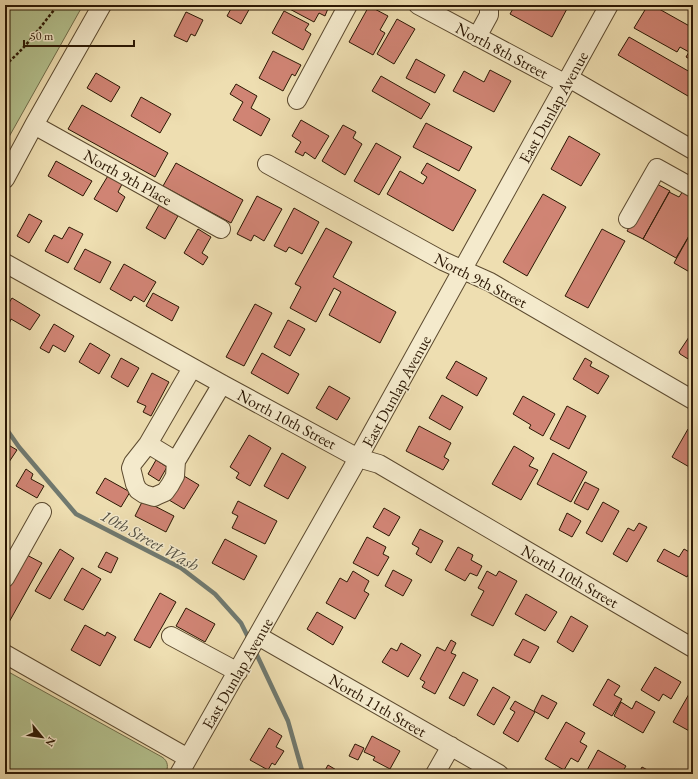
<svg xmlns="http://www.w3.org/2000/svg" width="698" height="779" font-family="'EB Garamond',serif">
<rect width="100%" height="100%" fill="#eedeb1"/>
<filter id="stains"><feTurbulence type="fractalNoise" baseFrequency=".005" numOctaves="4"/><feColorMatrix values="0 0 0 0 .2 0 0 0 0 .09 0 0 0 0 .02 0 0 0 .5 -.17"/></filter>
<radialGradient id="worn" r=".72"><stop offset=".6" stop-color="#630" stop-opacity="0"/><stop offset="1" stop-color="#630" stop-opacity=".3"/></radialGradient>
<path fill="#b4c28f" stroke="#706d4a" d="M5 5H83L5 144Z
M5 670 162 757C168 761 169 767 165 774H5Z"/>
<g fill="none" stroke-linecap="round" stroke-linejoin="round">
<path stroke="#70796f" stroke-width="4.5" d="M5 427 19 447 76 514 181 568 215 594 241 623 250 641
M255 651 288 721 303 774"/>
</g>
<path fill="#d08474" stroke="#2c1804" d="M233 5H249L251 6 241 24 227 16Z
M284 5H327L329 6 325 16 319 13 314 22 284 6Z
M515 5H569L552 37 510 14Z
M648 5H652L693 28V61L686 57 689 52 680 47 677 52 634 28Z
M369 6 388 16 380 30 385 33 373 55 349 42Z
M284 11 309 24 305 30 311 34 303 50 272 33Z
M186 12 203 20 195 36 191 34 187 42 174 36Z
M397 19 415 29 394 64 377 54Z
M629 37 690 72 693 67V99L618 55Z
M273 51 301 65 295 76 292 74 283 91 259 78Z
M416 59 445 75 435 93 406 78Z
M490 70 511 81 494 112 453 91 464 71 484 82Z
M96 73 120 87 111 102 87 88Z
M381 76 430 104 421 119 372 91Z
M236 84 257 96 251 108 270 119 261 136 233 120 243 102 230 94Z
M141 97 171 114 160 133 131 116Z
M82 105 168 153 155 177 68 129Z
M301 120 329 136 315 159 305 152 303 156 295 152 301 142 292 136Z
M426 123 472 147 459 171 413 147Z
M343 125 356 132 353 138 362 144 345 175 322 161Z
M569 136 600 154 581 186 551 169Z
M376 143 401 157 379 195 354 181Z
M56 161 92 181 83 196 48 176Z
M176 163 243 200 231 223 163 186Z
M427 163 476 190 453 231 387 194 400 171 423 184 427 177 421 173Z
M109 174 123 182 118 192 125 197 117 212 94 199Z
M655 183 670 191 643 239 627 231Z
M683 191 693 196V229L676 258 643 239 669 192 679 197Z
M543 194 566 207 527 276 503 262Z
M257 196 282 209 264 241 254 235 251 241 237 234Z
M159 205 178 216 165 239 146 228Z
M294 208 319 222 302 254 289 247 286 252 274 246Z
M29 214 42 221 29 243 17 236Z
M69 227 83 234 68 263 45 251 54 235 62 239Z
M326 228 352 242 333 277 396 312 380 343 329 315 341 292 334 288 316 322 290 308 301 287 295 284Z
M198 229 211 237 202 253 208 257 203 265 184 253Z
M602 229 625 241 588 308 565 296Z
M693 229V274L674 263Z
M85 249 111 262 100 283 74 269Z
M124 264 156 282 144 302 134 296 131 301 110 289Z
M153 293 179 307 172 321 146 306Z
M12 298 40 315 30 330 11 319 9 324 5 322V309Z
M255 304 272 313 244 366 226 357Z
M288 320 305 329 290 356 274 347Z
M54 324 74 336 65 352 53 345 49 353 40 348Z
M693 331V362L680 354 679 352Z
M90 343 110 355 99 374 79 362Z
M262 353 299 374 288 394 251 373Z
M121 358 139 368 128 387 111 377Z
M585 358 592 362 590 366 609 376 598 394 573 379Z
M456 361 487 378 477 396 446 378Z
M152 373 169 382 151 416 143 412 146 406 137 402Z
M329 386 350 398 337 420 316 408Z
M442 395 463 407 450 430 429 418Z
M523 396 555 414 543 436 529 428 531 425 513 414Z
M567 406 586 416 569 449 550 439Z
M419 426 451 443 444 457 449 460 443 470 406 451Z
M688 429 693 433V464L691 468 672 457Z
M249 435 271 448 250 486 236 478 239 473 230 467Z
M5 443 17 450 7 465 5 464Z
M514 446 534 458 529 466 538 470 521 500 492 484Z
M282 453 306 467 288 499 264 486Z
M553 453 587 472 571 502 537 484Z
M156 460 167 467 159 481 148 474Z
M26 469 33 474 31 479 44 486 37 498 16 486Z
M184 476 199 485 184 509 169 500Z
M105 478 130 492 121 507 96 493Z
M585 482 599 489 588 510 574 503Z
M143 500 174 516 166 532 135 516Z
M238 501 277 521 265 544 232 528 238 516 232 513Z
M603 502 619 511 602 542 586 533Z
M384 508 400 517 389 536 373 527Z
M567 513 581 521 572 537 559 530Z
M639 523 647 527 627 562 613 554 628 528 634 531Z
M420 529 443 541 431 563 416 554 419 548 412 544Z
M367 537 386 547 383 554 389 557 378 576 353 563Z
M225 539 257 556 244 580 212 563Z
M458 547 473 555 471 560 482 566 477 576 470 573 465 581 445 570Z
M60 549 74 558 50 599 35 591Z
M664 549 679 557 684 549 693 554V566L687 577 657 561Z
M106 552 118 558 111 573 98 567Z
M23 553 42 563 8 624 5 622V586Z
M82 568 101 579 83 610 64 600Z
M393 570 412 580 403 596 385 586Z
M353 571 369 581 364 591 369 594 355 619 326 603 340 578 347 582Z
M487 571 496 576 499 571 517 581 493 626 471 615 484 591 478 588Z
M160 593 176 602 150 648 134 640Z
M526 594 557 612 545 631 515 614Z
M186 608 215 624 205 642 176 626Z
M317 612 343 627 333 645 307 629Z
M571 616 588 626 573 652 557 642Z
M85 625 105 636 107 632 116 637 100 666 71 650Z
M523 639 539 647 530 663 514 655Z
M451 640 456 643 451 653 456 655 435 694 422 687 425 682 420 679 437 647 445 651Z
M401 643 421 655 408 677 382 662 391 648 397 651Z
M655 667 681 682 671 699 663 694 659 701 641 690Z
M463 672 478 680 464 706 449 698Z
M608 679 620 686 614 695 622 699 612 716 593 705Z
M493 687 510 697 494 725 477 715Z
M693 687V733L673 722Z
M542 695 557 703 548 719 534 711Z
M515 701 535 712 518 742 503 733 515 712 510 709Z
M636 701 655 712 643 733 614 716 621 702 632 709Z
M566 722 585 733 580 742 587 746 578 762 571 758 564 770 545 759Z
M269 728 282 736 276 747 284 751 275 765 272 763 268 770 250 760Z
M372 736 400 751 390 769 373 760 375 757 364 752Z
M355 744 364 748 358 760 349 756Z
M598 750 626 766 621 774H589L586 772Z
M328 765 343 774H323Z
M642 767 655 774H638Z"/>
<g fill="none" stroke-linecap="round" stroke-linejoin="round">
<g stroke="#5c4a2f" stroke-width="20">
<path id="minor" d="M418 5 566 84
M477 37 489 15V5
M569 78 693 150
M297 100 348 5
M34 125 221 229
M267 164 443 261 490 282 693 400
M5 179 34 125 102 5
M628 219 657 168 693 188
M5 263 222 384 358 458 379 464 693 648
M192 368 148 444 133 463 131 468 135 484 138 490 144 494 154 497 158 495 165 492 170 485 175 476 176 461 222 384
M148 444 176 461
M5 578 42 512
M171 636 238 672
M258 636 499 774
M5 654 188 758
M179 774 352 469 609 5
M435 774 451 746"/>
</g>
<path stroke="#2c1804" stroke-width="2.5" stroke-dasharray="3 2" stroke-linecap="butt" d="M5 65C26 48 41 26 58 5"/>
<use href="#minor" stroke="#f4eacc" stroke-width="18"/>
</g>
<g text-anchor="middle" stroke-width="3" stroke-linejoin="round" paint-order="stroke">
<g font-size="16" fill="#2c1804" stroke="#f4eacc">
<text transform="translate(502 50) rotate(28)" y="6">North 8th Street</text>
<text transform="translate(553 107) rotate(-61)" y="6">East Dunlap Avenue</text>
<text transform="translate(128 177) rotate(29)" y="6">North 9th Place</text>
<text transform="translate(481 280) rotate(27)" y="6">North 9th Street</text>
<text transform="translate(396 391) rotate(-61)" y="6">East Dunlap Avenue</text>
<text transform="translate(287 419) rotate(28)" y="6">North 10th Street</text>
<text transform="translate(570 576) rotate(30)" y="6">North 10th Street</text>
<text transform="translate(237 673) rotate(-60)" y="6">East Dunlap Avenue</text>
<text transform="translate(378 705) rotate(30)" y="6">North 11th Street</text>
</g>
<g font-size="17" font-style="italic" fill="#545042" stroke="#f4eacc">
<text transform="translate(150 540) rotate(29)" y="6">10th Street Wash</text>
</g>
</g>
<rect width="698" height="779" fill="none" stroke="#eedeb1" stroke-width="20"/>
<rect x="6" y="6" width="686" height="767" fill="none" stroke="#2c1804" stroke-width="2"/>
<rect x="10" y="10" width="678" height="759" fill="none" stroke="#2c1804"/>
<g transform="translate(42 737) rotate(119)" stroke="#f4eacc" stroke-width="3" paint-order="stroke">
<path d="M0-3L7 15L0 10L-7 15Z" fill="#2c1804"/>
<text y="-6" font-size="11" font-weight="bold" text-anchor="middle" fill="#2c1804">N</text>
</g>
<path d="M24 40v6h110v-6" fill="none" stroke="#2c1804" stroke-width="2"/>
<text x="30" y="40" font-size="12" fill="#2c1804" stroke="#f4eacc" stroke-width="3" paint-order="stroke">50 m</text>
<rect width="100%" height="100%" filter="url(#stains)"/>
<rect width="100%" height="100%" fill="url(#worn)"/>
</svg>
